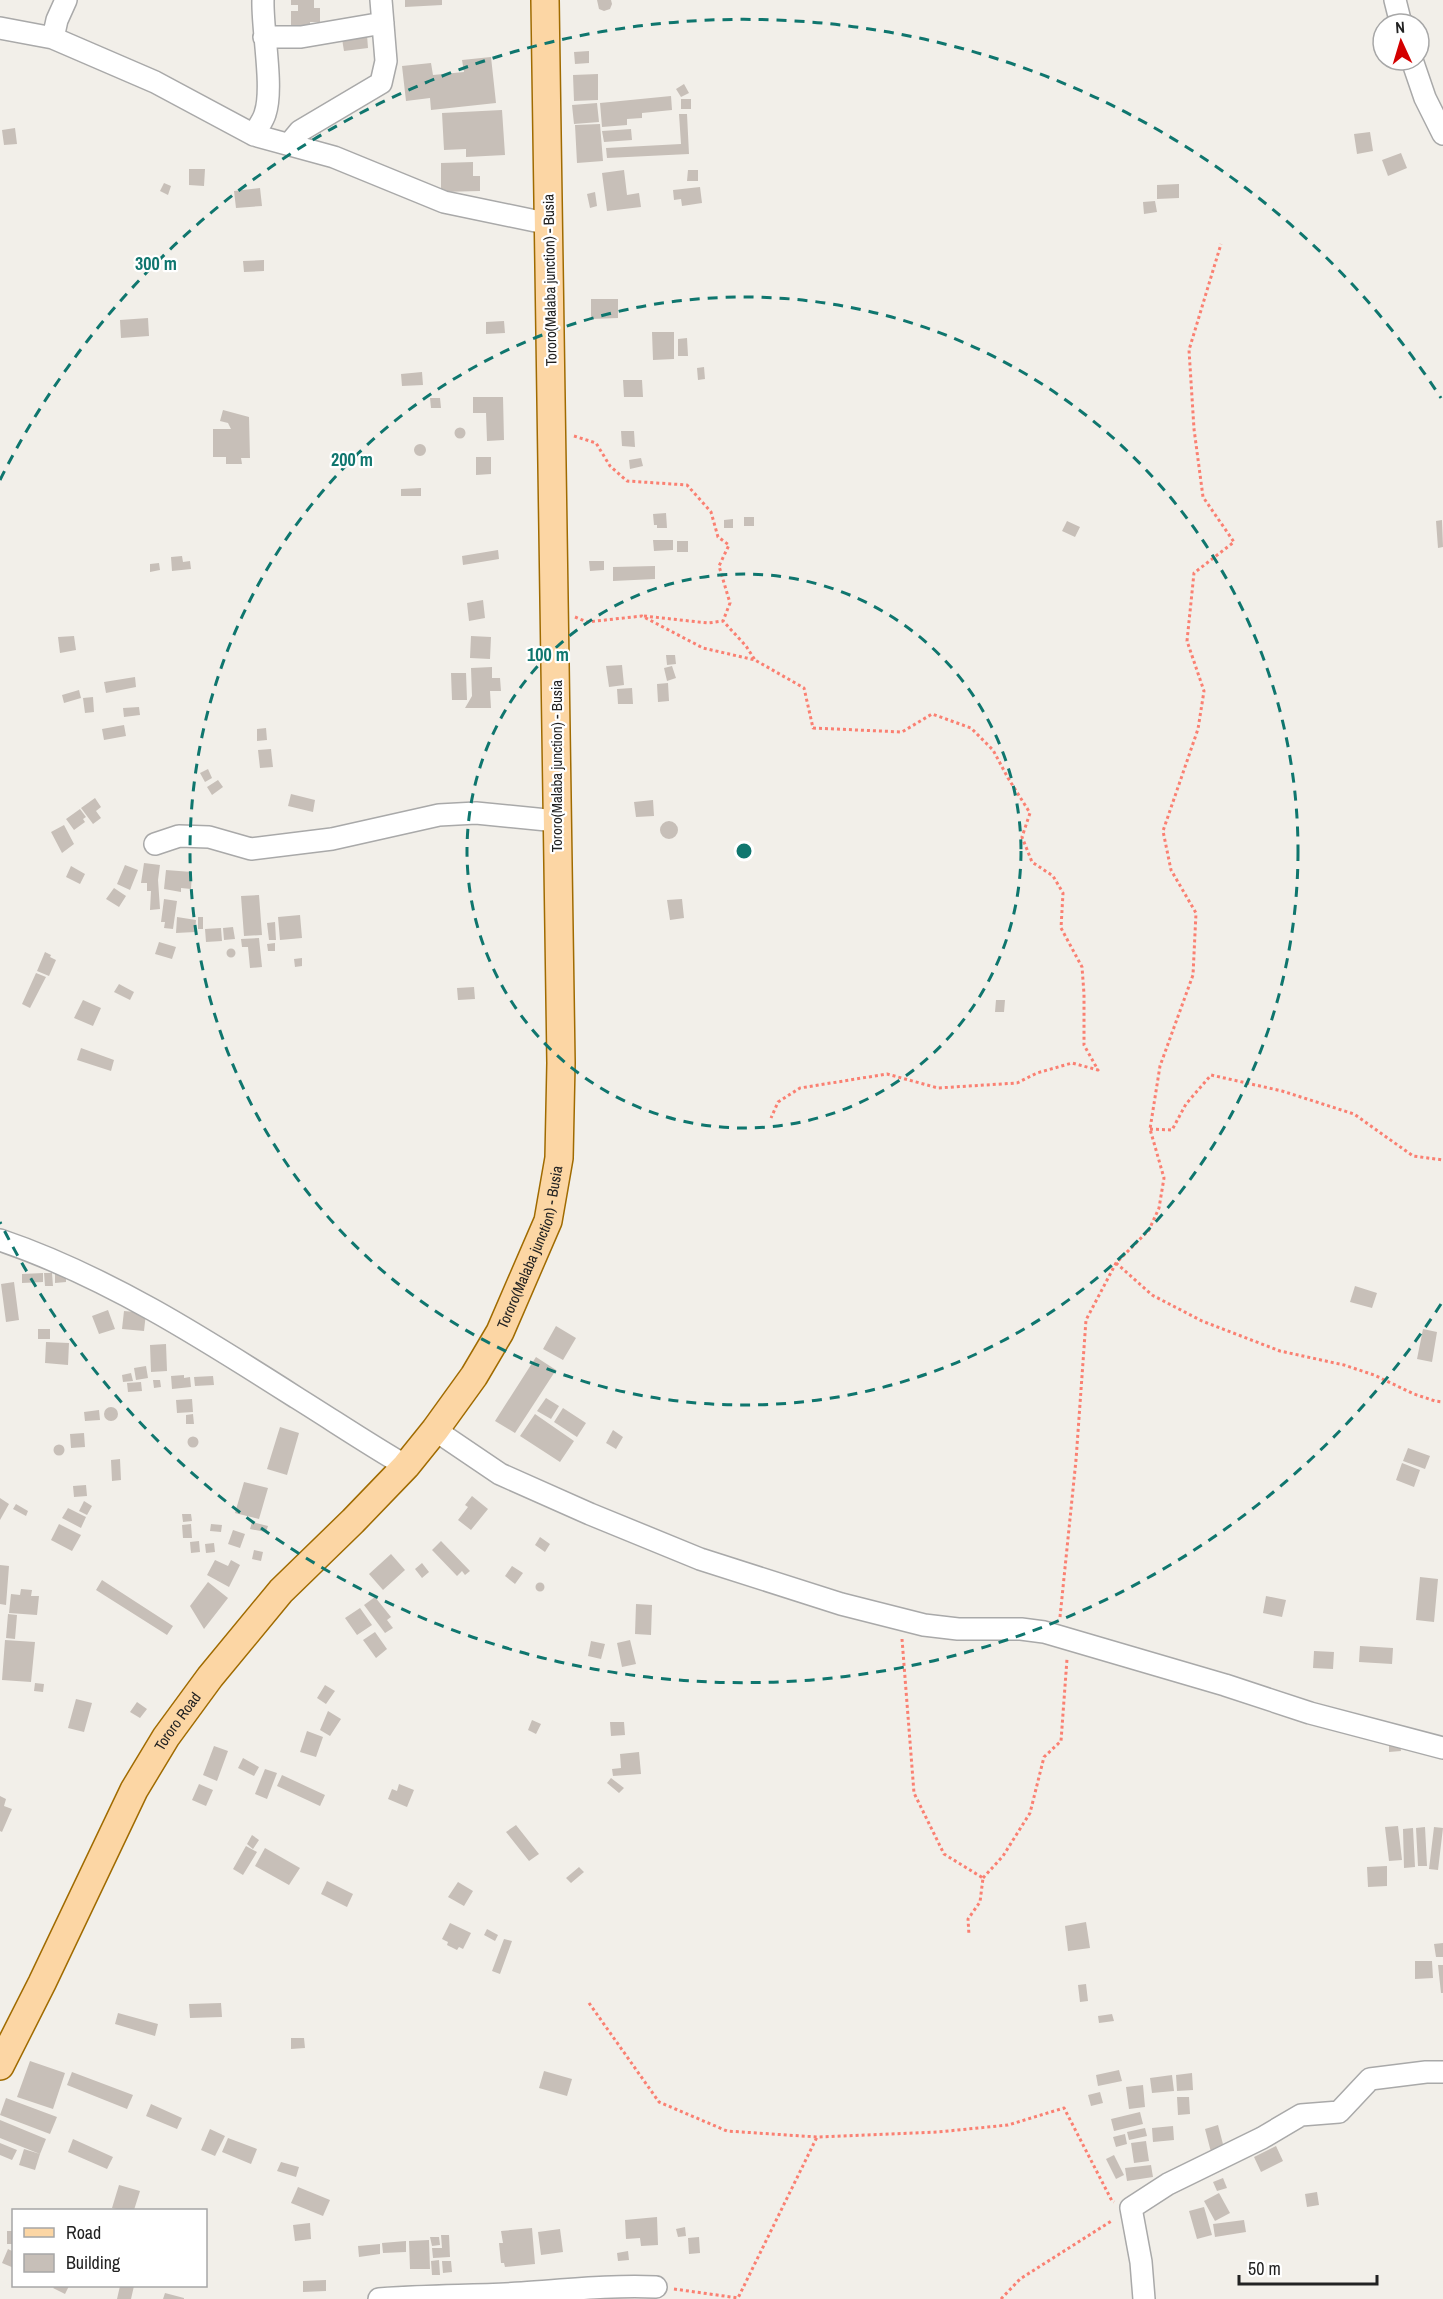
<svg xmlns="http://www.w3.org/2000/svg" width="1443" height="2299" font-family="'Archivo Narrow',sans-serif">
<rect width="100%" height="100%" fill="#f2efe9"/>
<path fill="#c7bfb8" d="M291 0H314V8H320V22H310V32H291V11H298V5H291Z
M405 0H442V5L405 7Z
M597 0H611L612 4 610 9 604 11 599 9Z
M367 35 368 48 344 51 342 39Z
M589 51V63L575 64 574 52Z
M491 57 496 103 431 110 430 98 406 101 402 66 431 63 433 75 464 72 462 60Z
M598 74V100L574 101 573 75Z
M684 84 689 93 681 97 676 89Z
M671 96 672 110 642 113V118L627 119V125L602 127 600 103Z
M681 99H691V109H681Z
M597 103 599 122 574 124 572 105Z
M502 110 505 155 466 157V149L444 150 442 113Z
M679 114H687L689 154 607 158 606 148 681 144Z
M600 124 603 161 577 163 575 125Z
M15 128 17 144 4 145 2 130Z
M631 129 632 140 604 142 602 131Z
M1370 132 1373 151 1357 154 1354 134Z
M1401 153 1407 168 1388 176 1382 160Z
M473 162V176H480V191L441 192V163Z
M189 169H205L204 186 189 185Z
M624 170 627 195 639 193 641 207 607 211 602 173Z
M688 170H698V181H687Z
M164 183 171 186 168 195 160 191Z
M1179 184V198L1157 199V185Z
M700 187 702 203 682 206 681 199 674 200 673 190Z
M260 188 262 206 236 208 234 191Z
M595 192 597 206 590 208 587 194Z
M1155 201 1157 212 1144 214 1143 202Z
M264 260V271L244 272 243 261Z
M591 299H618V318L591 319Z
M148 318 149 336 121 338 120 320Z
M504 321 505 333 486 334V322Z
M652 332H674V359L653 360Z
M687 338 688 356H678V339Z
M704 367 705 379 698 380 697 368Z
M422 372 423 385 402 386 401 374Z
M623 380H642L643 397H624Z
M473 397H503L504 440 487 441 486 413H473Z
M430 398H440L441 408H431Z
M223 410 249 417 250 458H241L242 464H226V457H213V429H231L228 423 220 421Z
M454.5 433a5.5 5.5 0 1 1 11 0a5.5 5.5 0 1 1-11 0Z
M621 431H634L635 447 622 446Z
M414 450a6 6 0 1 1 12 0a6 6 0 1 1-12 0Z
M476 457H491V474L476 475Z
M641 458 643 466 630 469 629 460Z
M421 488V496H401V489Z
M666 513 667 528H657V525H654L653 514Z
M744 517H754V526H744Z
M733 519V528H724V520Z
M1442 520 1443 547 1438 548 1436 521Z
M1067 521 1080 527 1075 537 1062 531Z
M653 540H673V550L654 551Z
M677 541H688V552H677Z
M498 550 499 559 463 565 462 556Z
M182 556 183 562 190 561 191 569 172 571 171 557Z
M589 561H604V570L590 571Z
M159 563 160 570 150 572V564Z
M655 566V579L613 581V567Z
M483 600 485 618 469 621 467 603Z
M74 636 76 650 60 653 58 637Z
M471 636 491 637 490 659 470 658Z
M666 655H675L676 664 667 665Z
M622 665 624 685 609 687 606 666Z
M672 666 676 678 667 681 664 668Z
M492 667V678H500L501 691H490L491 708H465L472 696 471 668Z
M451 673H466L467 700H452Z
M135 677 136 687 106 693 104 682Z
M668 683 669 701 658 702 657 684Z
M632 688 633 704H618L617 689Z
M79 690 81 698 64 703 62 695Z
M93 697 94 712 85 713 83 698Z
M139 707 140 715 124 717 123 708Z
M124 725 126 736 104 740 102 729Z
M266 728 267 740 257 741V729Z
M271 749 273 767 260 768 258 750Z
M208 769 212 778 205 782 200 773Z
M218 780 223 787 212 795 207 787Z
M291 794 315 800 313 812 288 806Z
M95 798 101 807 96 811 101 818 93 824 81 808Z
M653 800 654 816 636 817 634 802Z
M80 809 86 817 83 819 85 822 74 830 66 819Z
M660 830a9 9 0 1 1 18 0a9 9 0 1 1-18 0Z
M64 825 74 844 62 853 51 832Z
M144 863 160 865 158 880 160 909 150 910 151 891H147V883H141Z
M125 865 138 870 130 890 117 884Z
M71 866 85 874 80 884 66 877Z
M166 870 192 872 191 889 181 888V892L164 889Z
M114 888 126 896 119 907 106 899Z
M259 895 262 935 244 936 241 896Z
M164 899 177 901 173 929 164 928 165 922H161Z
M682 899 684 918 670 920 667 900Z
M300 915 302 938 280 940 278 917Z
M177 917 196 920 195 932 176 933Z
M198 917H203V929H198Z
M275 922 276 940H269L267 923Z
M233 927 235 939 224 940 223 928Z
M221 928 222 941 206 942 205 929Z
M259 938 262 967 250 968 248 947H242L241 939Z
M159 942 176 947 172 959 155 954Z
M275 943V951H268L267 944Z
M226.5 953a4.5 4.5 0 1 1 9 0a4.5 4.5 0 1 1-9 0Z
M45 952 51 955 50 957 56 960 49 976 37 971Z
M302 958V966L295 967 294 959Z
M36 973 46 977 30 1008 22 1004Z
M119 984 134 992 130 1000 114 992Z
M474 987 475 999 458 1000 457 988Z
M83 1000 101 1008 93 1026 74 1018Z
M996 1000H1005L1004 1012H995Z
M81 1048 114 1060 111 1071 77 1060Z
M66 1272V1282L55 1283V1273Z
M43 1273V1282L22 1283V1274Z
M44 1273H52L53 1286H45Z
M14 1282 19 1320 6 1322 1 1284Z
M1355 1286 1377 1293 1372 1308 1350 1302Z
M108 1310 115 1329 99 1334 92 1316Z
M124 1311 146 1313 144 1331 122 1329Z
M556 1326 576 1338 563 1360 543 1349Z
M38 1329H50V1339H38Z
M1423 1329 1437 1332 1432 1362 1417 1359Z
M46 1342 69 1343 68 1365 45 1363Z
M166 1344 167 1371 151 1372 150 1345Z
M536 1357 556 1370 515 1433 495 1421Z
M146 1366 148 1378 136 1380 134 1368Z
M131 1373 133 1381 123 1382 122 1375Z
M184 1375V1378L190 1377 191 1387 172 1389 171 1376Z
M213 1376 214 1385 195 1386 194 1377Z
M153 1380H160L161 1387 154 1388Z
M141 1382 142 1391 128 1392 127 1383Z
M546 1398 559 1406 551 1419 537 1411Z
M192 1399 193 1412 177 1413 176 1400Z
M104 1414a7 7 0 1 1 14 0a7 7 0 1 1-14 0Z
M563 1408 586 1423 577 1437 554 1422Z
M99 1410 100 1420 85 1421 84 1412Z
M193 1414 194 1424H186V1415Z
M535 1414 574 1441 560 1462 520 1436Z
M280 1427 299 1433 287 1475 267 1469Z
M613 1430 623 1437 616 1449 606 1443Z
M84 1433 85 1447 71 1448 70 1434Z
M187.5 1442a5.5 5.5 0 1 1 11 0a5.5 5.5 0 1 1-11 0Z
M53.5 1450a5.5 5.5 0 1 1 11 0a5.5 5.5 0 1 1-11 0Z
M1408 1448 1430 1456 1425 1469 1403 1461Z
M120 1459 121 1480 112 1481 111 1460Z
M1402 1463 1420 1470 1414 1487 1396 1480Z
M244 1482 268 1488 259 1519 235 1513Z
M86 1485 87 1496 74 1497 73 1486Z
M472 1496 488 1509 471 1530 458 1520 468 1507 465 1505Z
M0 1498 9 1504 0 1520Z
M84 1501 92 1506 87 1515 79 1511Z
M16 1504 28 1511 26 1516 13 1509Z
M68 1508 86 1517 81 1528 62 1518Z
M182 1514H191L192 1521 183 1522Z
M252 1522 268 1526 266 1532 250 1529Z
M59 1524 81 1535 72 1551 51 1540Z
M191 1524 192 1538H183L182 1525Z
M211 1524 222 1525 221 1532 210 1531Z
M233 1530 245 1534 240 1548 228 1544Z
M540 1537 550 1544 545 1552 535 1545Z
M199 1541 200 1552 191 1553 190 1542Z
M441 1541 470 1571 465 1575 462 1571 457 1576 432 1550Z
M214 1543 215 1552 206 1553 205 1544Z
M254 1550 263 1552 261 1561 252 1559Z
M391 1554 405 1570 383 1590 369 1574Z
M215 1560 228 1566 231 1560 240 1565 229 1587 207 1575Z
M422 1563 429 1572 422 1578 415 1569Z
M0 1565 9 1566 6 1605 0 1604Z
M512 1566 523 1573 515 1584 505 1576Z
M1420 1577 1438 1579 1434 1622 1416 1620Z
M102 1580 173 1626 167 1635 96 1590Z
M208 1582 228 1598 204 1629 190 1606Z
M535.5 1587a4.5 4.5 0 1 1 9 0a4.5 4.5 0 1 1-9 0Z
M21 1589 32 1590 31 1596H39L37 1615 9 1613 11 1594 20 1595Z
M1266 1596 1286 1600 1282 1617 1263 1613Z
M375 1597 391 1617 387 1620 393 1628 385 1633 364 1605Z
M636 1604 652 1605 651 1635 635 1634Z
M360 1608 372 1625 357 1635 345 1618Z
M8 1614 17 1615 15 1639 6 1638Z
M375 1632 387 1649 376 1658 363 1640Z
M5 1640 35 1642 31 1682 2 1680Z
M630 1640 636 1664 622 1667 617 1643Z
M591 1641 605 1644 601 1659 588 1656Z
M1360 1646 1393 1648 1392 1664 1359 1662Z
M1314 1651 1334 1652 1333 1669 1313 1668Z
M35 1683 44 1684 43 1692 34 1691Z
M325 1685 335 1691 326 1704 317 1698Z
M76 1699 92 1703 84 1732 68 1728Z
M137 1702 147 1709 140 1718 130 1712Z
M328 1711 341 1719 330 1736 320 1730Z
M532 1720 541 1724 536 1734 528 1730Z
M610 1722H624L625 1735 611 1736Z
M307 1731 323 1737 316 1757 300 1752Z
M1389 1740 1400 1743 1401 1751 1389 1752Z
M214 1746 228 1751 217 1781 203 1775Z
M639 1752 641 1774 613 1776 612 1769 621 1768 620 1754Z
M243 1758 259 1767 254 1776 238 1768Z
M265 1769 277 1773 267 1799 255 1794Z
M282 1775 325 1795 320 1806 277 1786Z
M611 1778 624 1788 619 1793 607 1783Z
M199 1784 213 1790 206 1806 192 1800Z
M399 1784 414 1790 407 1807 388 1799 392 1789 397 1791Z
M0 1796 6 1799 4 1806 12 1809 2 1832 0 1831Z
M516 1825 539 1854 529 1861 506 1832Z
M1398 1826 1402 1860 1389 1861 1385 1827Z
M1425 1827 1427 1866H1418L1416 1828Z
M1434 1827 1443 1828 1438 1870 1429 1869Z
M1413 1828 1415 1867 1404 1868 1403 1829Z
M252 1835 259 1840 253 1849 247 1844Z
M246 1846 257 1852 243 1875 233 1869Z
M265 1848 300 1868 289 1885 255 1866Z
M1387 1866V1886L1368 1887 1367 1867Z
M579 1867 584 1872 571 1883 566 1878Z
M327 1881 353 1894 347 1907 321 1894Z
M458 1882 473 1891 464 1906 448 1897Z
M1086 1922 1090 1948 1068 1951 1065 1926Z
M450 1923 471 1933 463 1949 459 1947 457 1950 447 1945 448 1942 442 1939Z
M487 1929 498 1935 495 1941 484 1935Z
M504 1939 512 1941 500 1974 492 1971Z
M1443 1943V1957H1436L1434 1944Z
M1415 1961H1432L1433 1978 1415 1979Z
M1438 1965H1443V1993H1441Z
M1086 1984 1088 2001 1080 2002 1078 1985Z
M221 2003 222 2017 190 2018 189 2004Z
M118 2013 158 2024 155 2036 115 2024Z
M1112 2014 1114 2021 1099 2023 1098 2016Z
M291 2038H304L305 2048 291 2049Z
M30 2061 65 2073 53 2109 17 2097Z
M1119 2070 1122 2081 1098 2086 1096 2075Z
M544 2071 572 2079 567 2096 539 2088Z
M72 2072 133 2095 127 2109 67 2085Z
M1192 2073 1193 2090 1177 2091 1176 2075Z
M1172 2075 1174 2091 1152 2093 1150 2078Z
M1143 2085 1145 2107 1129 2109 1126 2087Z
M1100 2092 1103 2103 1091 2106 1088 2095Z
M1177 2097H1189L1190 2114 1178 2115Z
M6 2098 57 2117 50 2134 0 2115Z
M151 2104 182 2118 177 2129 146 2116Z
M1140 2112 1143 2124 1114 2131 1111 2119Z
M0 2120 46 2139 40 2154 0 2138Z
M1218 2125 1224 2148 1211 2152 1205 2129Z
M1173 2126 1174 2140 1153 2142 1152 2128Z
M1145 2128 1147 2136 1129 2140 1127 2132Z
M210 2129 225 2136 215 2156 201 2150Z
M1125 2134 1127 2144 1116 2147 1113 2137Z
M228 2138 257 2149 251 2164 222 2152Z
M73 2139 113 2157 107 2169 68 2152Z
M1146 2141 1149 2161 1134 2163 1131 2143Z
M0 2143 17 2150 12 2160 0 2155Z
M1276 2146 1283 2161 1261 2172 1254 2157Z
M24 2149 40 2154 35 2170 19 2165Z
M1114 2155 1124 2175 1116 2179 1106 2159Z
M281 2162 299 2167 296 2177 277 2171Z
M1151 2165 1153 2177 1127 2181 1125 2168Z
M1223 2178 1227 2188 1217 2191 1213 2182Z
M119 2185 140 2191 134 2210H121L112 2208Z
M298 2187 330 2200 323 2216 291 2203Z
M1317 2192 1319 2205 1307 2207 1305 2194Z
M1219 2193 1230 2213 1215 2221 1204 2201Z
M1204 2207 1212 2235 1197 2239 1189 2211Z
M657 2217 658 2245 641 2246 640 2238 626 2239 625 2220Z
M1244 2220 1246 2232 1215 2237 1213 2224Z
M310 2223 311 2239 295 2241 293 2225Z
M685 2227 686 2236 678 2237 676 2229Z
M532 2228 535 2264 505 2267 504 2263H501L499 2243H503L501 2231Z
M560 2229 563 2252 541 2255 538 2232Z
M7 2231H14V2244H7Z
M441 2235H449L450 2257 433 2258 432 2248H442Z
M430 2237H439L440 2245 432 2246Z
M699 2237 700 2253 689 2254 688 2238Z
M429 2240 430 2269H410L409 2241Z
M406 2241V2252L383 2253 382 2243Z
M380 2244V2254L359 2257 358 2246Z
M8 2249 14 2252V2268L2 2263Z
M628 2251 629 2260 618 2261 617 2253Z
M439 2260 440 2275H432L431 2261Z
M442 2261H451L452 2272 443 2273Z
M326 2280V2291L303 2292V2281Z
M55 2286H69L65 2294 53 2288Z
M120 2286H134L131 2299H117Z
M165 2293 184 2298V2299H163Z"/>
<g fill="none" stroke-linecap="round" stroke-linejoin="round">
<g stroke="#a9a9a9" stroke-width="24">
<path id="minor" d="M1395 0 1401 24
M0 28 53 38 155 82 254 135 334 157 444 202 550 224
M264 37H301L383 23
M53 38 57 20 66 0
M1412 60 1425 98 1443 134
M254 135C257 128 263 121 265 114 274 88 262 30 263 0
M290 143 300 131 381 83 386 61 381 0
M155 844 179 836 209 837 251 849 332 839 439 815 476 813 557 821
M0 1240C106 1276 203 1338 297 1398 334 1421 368 1444 406 1466
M435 1430 500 1474 590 1514 700 1559 841 1604 924 1625 958 1629H1021L1044 1632 1225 1685 1310 1713 1443 1748
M379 2299C427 2295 474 2296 522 2293 567 2290 611 2285 656 2287
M1144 2299 1141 2262 1131 2208 1168 2184 1262 2138 1301 2115 1339 2112 1370 2079 1426 2072H1443"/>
</g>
<g stroke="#a06b00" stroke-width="30">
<g id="major">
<path id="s1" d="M0 2066 42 1983 134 1790 166 1737 210 1677 281 1591 353 1521 406 1466 435 1430 474 1376 500 1332 548 1221 559 1158 561 1063 545 0"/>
</g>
</g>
<path stroke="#fa8072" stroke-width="3" stroke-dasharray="3 3" stroke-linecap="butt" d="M574 436 596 443 610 466 627 481 687 485 711 512 718 537 729 545 719 566 730 603 723 621
M644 616 708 623 723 621 746 646 755 660
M575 617 587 622 642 616 703 648 755 660 804 688 813 728 902 732 932 714 971 728 993 750 1008 778 1030 813 1022 837 1032 862 1053 876 1063 893 1061 928 1082 967 1084 994V1045L1098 1070 1072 1063 1037 1073 1017 1083 938 1088 887 1074 800 1088 778 1102 771 1118
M1150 1129 1172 1130 1186 1104 1211 1075 1282 1091 1354 1114 1413 1156 1443 1160
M1116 1263 1152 1295 1202 1321 1280 1351 1344 1365 1374 1375 1414 1394 1435 1401 1443 1402
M1060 1617 1076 1460 1086 1320 1116 1263 1149 1230 1159 1208 1164 1178 1150 1129 1160 1066 1193 975 1196 913 1171 870 1163 831 1198 729 1204 691 1187 641 1194 573 1234 542 1203 497 1194 429 1189 350 1221 244
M902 1639 914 1793 944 1854 983 1878 980 1902 968 1919 969 1935
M983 1878 1003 1856 1030 1813 1044 1757 1061 1741 1067 1659
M589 2003 659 2102 727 2131 817 2137 938 2132 1008 2125 1064 2108 1112 2201 1114 2202
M674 2289 738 2298 817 2137
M1001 2299 1020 2279 1113 2220"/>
<use href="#minor" stroke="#fff" stroke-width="21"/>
<use href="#major" stroke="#fcd6a4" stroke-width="27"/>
</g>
<g fill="none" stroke="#0f766e" stroke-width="3" stroke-dasharray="10 8">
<circle cx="744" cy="851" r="277"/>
<circle cx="744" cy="851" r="554"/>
<path d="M1441 1304A831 831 0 0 1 0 1222M0 480A831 831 0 0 1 1441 398"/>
</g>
<g text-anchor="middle" stroke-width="4.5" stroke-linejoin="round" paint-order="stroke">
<g font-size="15" fill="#222" stroke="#fff">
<text transform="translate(550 280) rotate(-91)" y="5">Tororo(Malaba junction) - Busia</text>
<text transform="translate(557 766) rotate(-90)" y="5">Tororo(Malaba junction) - Busia</text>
<text dy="5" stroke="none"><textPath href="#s1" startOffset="986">Tororo(Malaba junction) - Busia</textPath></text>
<text dy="5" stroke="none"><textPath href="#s1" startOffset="388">Tororo Road</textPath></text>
</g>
</g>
<circle cx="744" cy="851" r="9" fill="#0f766e" stroke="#fff" stroke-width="3"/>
<g font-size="18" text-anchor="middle" font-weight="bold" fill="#0f766e" stroke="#fff" stroke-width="4.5" stroke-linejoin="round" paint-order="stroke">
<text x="156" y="270">300 m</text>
<text x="352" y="466">200 m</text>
<text x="548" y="661">100 m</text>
</g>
<rect x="12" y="2209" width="195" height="78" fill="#ffffff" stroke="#a7a7a7" stroke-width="1.5"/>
<rect x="24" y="2228" width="30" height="9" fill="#fcd6a4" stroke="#a7a7a7" stroke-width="1.5"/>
<text x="66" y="2239" font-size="18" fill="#222222">Road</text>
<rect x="24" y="2254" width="30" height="18" fill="#c7bfb8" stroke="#a7a7a7" stroke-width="1.5"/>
<text x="66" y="2269" font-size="18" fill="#222222">Building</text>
<g transform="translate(1401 42) rotate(356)"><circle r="28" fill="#ffffff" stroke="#a7a7a7" stroke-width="1.5"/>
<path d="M0-4.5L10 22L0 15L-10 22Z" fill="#d40000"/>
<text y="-9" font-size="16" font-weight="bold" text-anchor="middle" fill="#222222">N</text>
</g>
<path d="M1239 2275v9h138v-9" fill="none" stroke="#222222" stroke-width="3"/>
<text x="1248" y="2275" font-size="18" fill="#222222" stroke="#ffffff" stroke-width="4.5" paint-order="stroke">50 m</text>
</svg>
